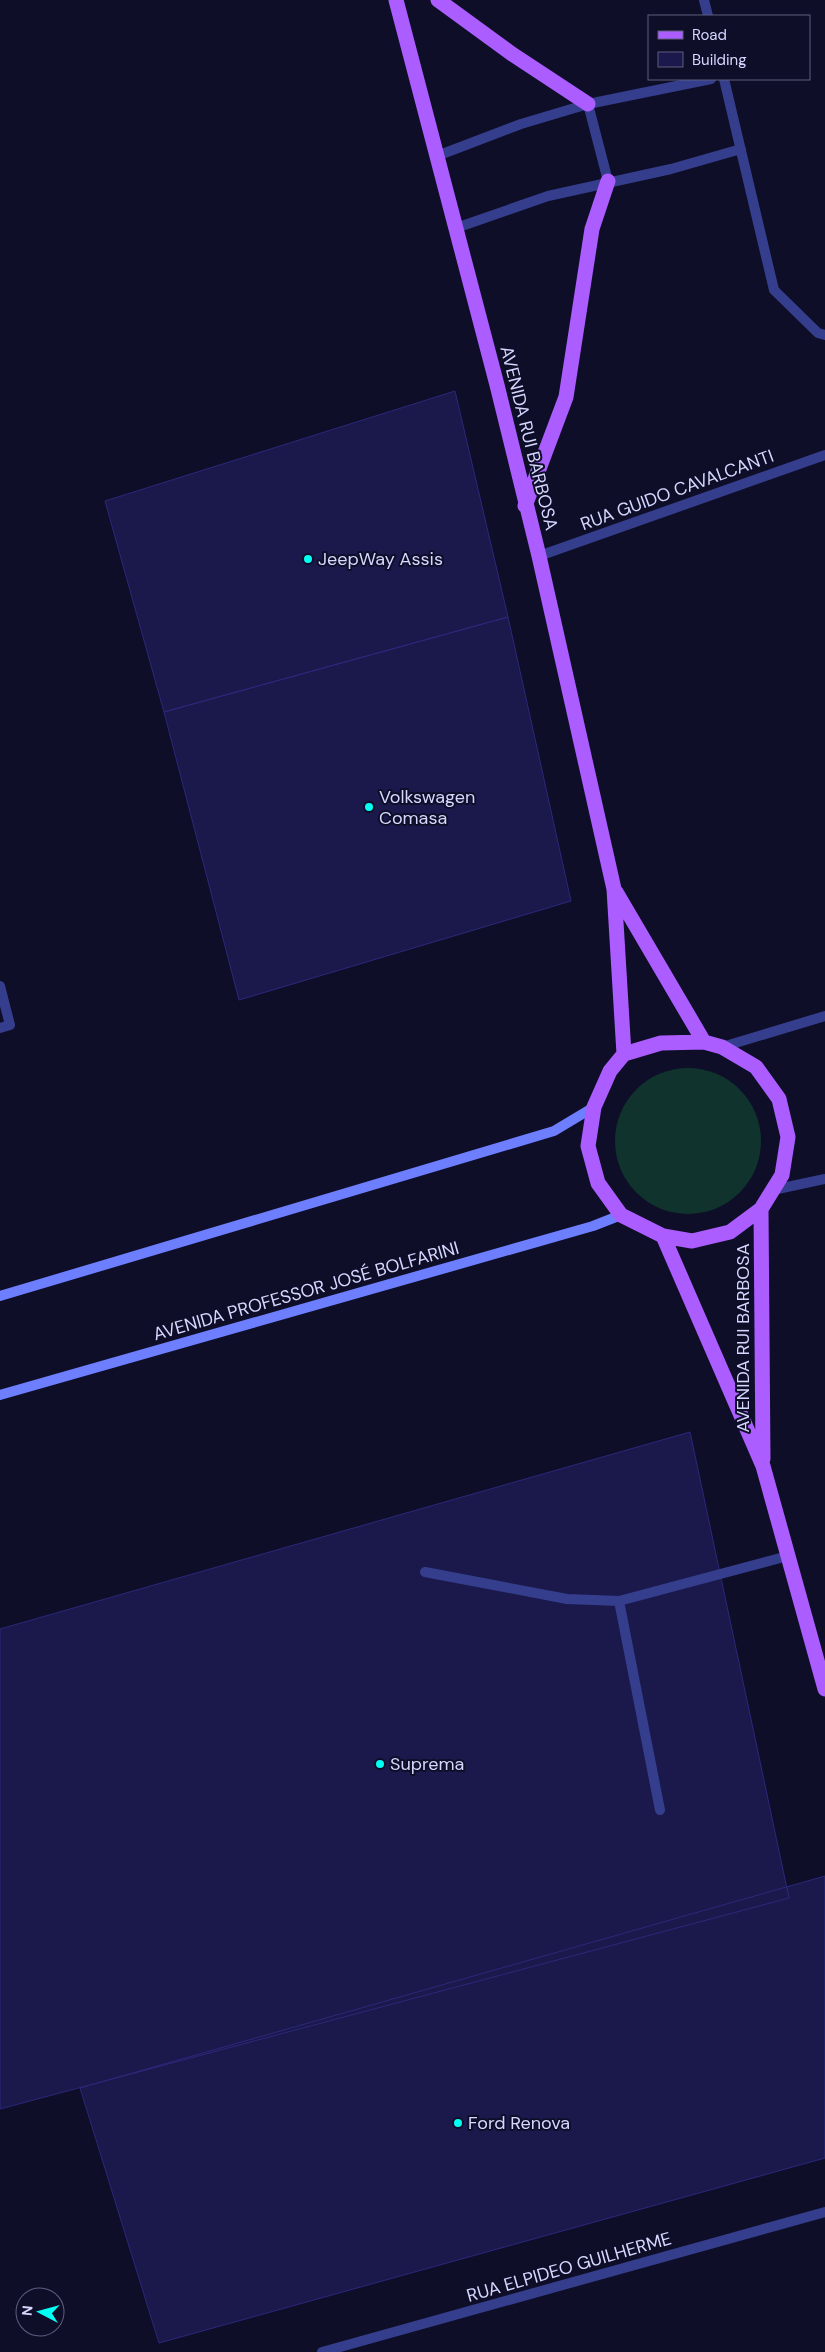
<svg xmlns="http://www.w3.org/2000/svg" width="825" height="2352" font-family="'DM Sans',sans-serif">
<rect width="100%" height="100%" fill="#0e0e29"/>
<path fill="#10342d" d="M615 1141a73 73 0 1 1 146 0a73 73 0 1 1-146 0Z"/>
<path fill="#1b184c" stroke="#2c287a" d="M455 391 508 617 164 712 105 501Z
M508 617 571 901 239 1000 164 712Z
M690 1432 789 1898 0 2109V1629Z
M825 1876V2158L159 2343 80 2088Z"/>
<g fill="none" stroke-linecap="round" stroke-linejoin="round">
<path stroke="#353e8c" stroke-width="10" d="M425 1572 567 1599 619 1601
M660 1810 619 1601 788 1556"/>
<path stroke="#353e8c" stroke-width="10" d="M704 0 708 16
M724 79 774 290 818 333 825 335
M588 104 608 181
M437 156 521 124 588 104 711 79
M456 228 548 196 671 169 741 149
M539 556 825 455
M0 986 10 1025 0 1028
M722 1047 825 1016
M773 1190 825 1179
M322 2352 825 2212"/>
<path stroke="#6d7eff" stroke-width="10" d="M0 1296 554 1131 594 1107
M0 1395 593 1226 621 1215"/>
<path stroke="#ab5dff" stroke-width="15" d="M396 0 497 385 539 556 614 889 624 1054
M438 0 512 54 588 104
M525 506 566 397 592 229 608 181
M616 892 704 1042
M704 1042 722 1047 756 1067 779 1099 788 1137 782 1175 761 1209 730 1232 692 1241 663 1236 621 1215 598 1183 588 1146 594 1107 610 1071 624 1054 661 1043Z
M761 1209 763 1459
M663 1236 763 1466 825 1689"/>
</g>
<g fill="#02fff3" stroke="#0e0e29" stroke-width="2">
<circle cx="308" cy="559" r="5"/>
<circle cx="369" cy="807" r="5"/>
<circle cx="380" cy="1764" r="5"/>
<circle cx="458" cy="2123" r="5"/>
</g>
<g text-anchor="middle" stroke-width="4" stroke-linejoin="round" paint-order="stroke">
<g font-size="18" fill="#d6d7ff" stroke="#0e0e29">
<text transform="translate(529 438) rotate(76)" y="6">AVENIDA RUI BARBOSA</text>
<text transform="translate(677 490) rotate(-20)" y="6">RUA GUIDO CAVALCANTI</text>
<text transform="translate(306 1291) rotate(-16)" y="6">AVENIDA PROFESSOR JOSÉ BOLFARINI</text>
<text transform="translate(743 1338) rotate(-90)" y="6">AVENIDA RUI BARBOSA</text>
<text transform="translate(569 2267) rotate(-16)" y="6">RUA ELPIDEO GUILHERME</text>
</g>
<g font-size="18" fill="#d6d7ff" stroke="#0e0e29" text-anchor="start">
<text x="318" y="565">JeepWay Assis</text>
<text x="379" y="803">Volkswagen<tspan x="379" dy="21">Comasa</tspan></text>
<text x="390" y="1770">Suprema</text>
<text x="468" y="2129">Ford Renova</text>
</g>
</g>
<rect x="648" y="15" width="162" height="65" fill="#0e0e29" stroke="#5e5e7f"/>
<rect x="658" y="31" width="25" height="8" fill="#ab5dff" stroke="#5e5e7f"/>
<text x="692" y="40" font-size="15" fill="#d6d7ff">Road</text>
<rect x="658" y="52" width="25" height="15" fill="#1b184c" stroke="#5e5e7f"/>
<text x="692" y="65" font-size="15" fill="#d6d7ff">Building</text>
<g transform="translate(40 2312) rotate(276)"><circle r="24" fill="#0e0e29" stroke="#5e5e7f"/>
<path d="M0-4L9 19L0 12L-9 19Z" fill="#02fff3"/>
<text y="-8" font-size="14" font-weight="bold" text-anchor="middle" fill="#d6d7ff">N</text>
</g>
</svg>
